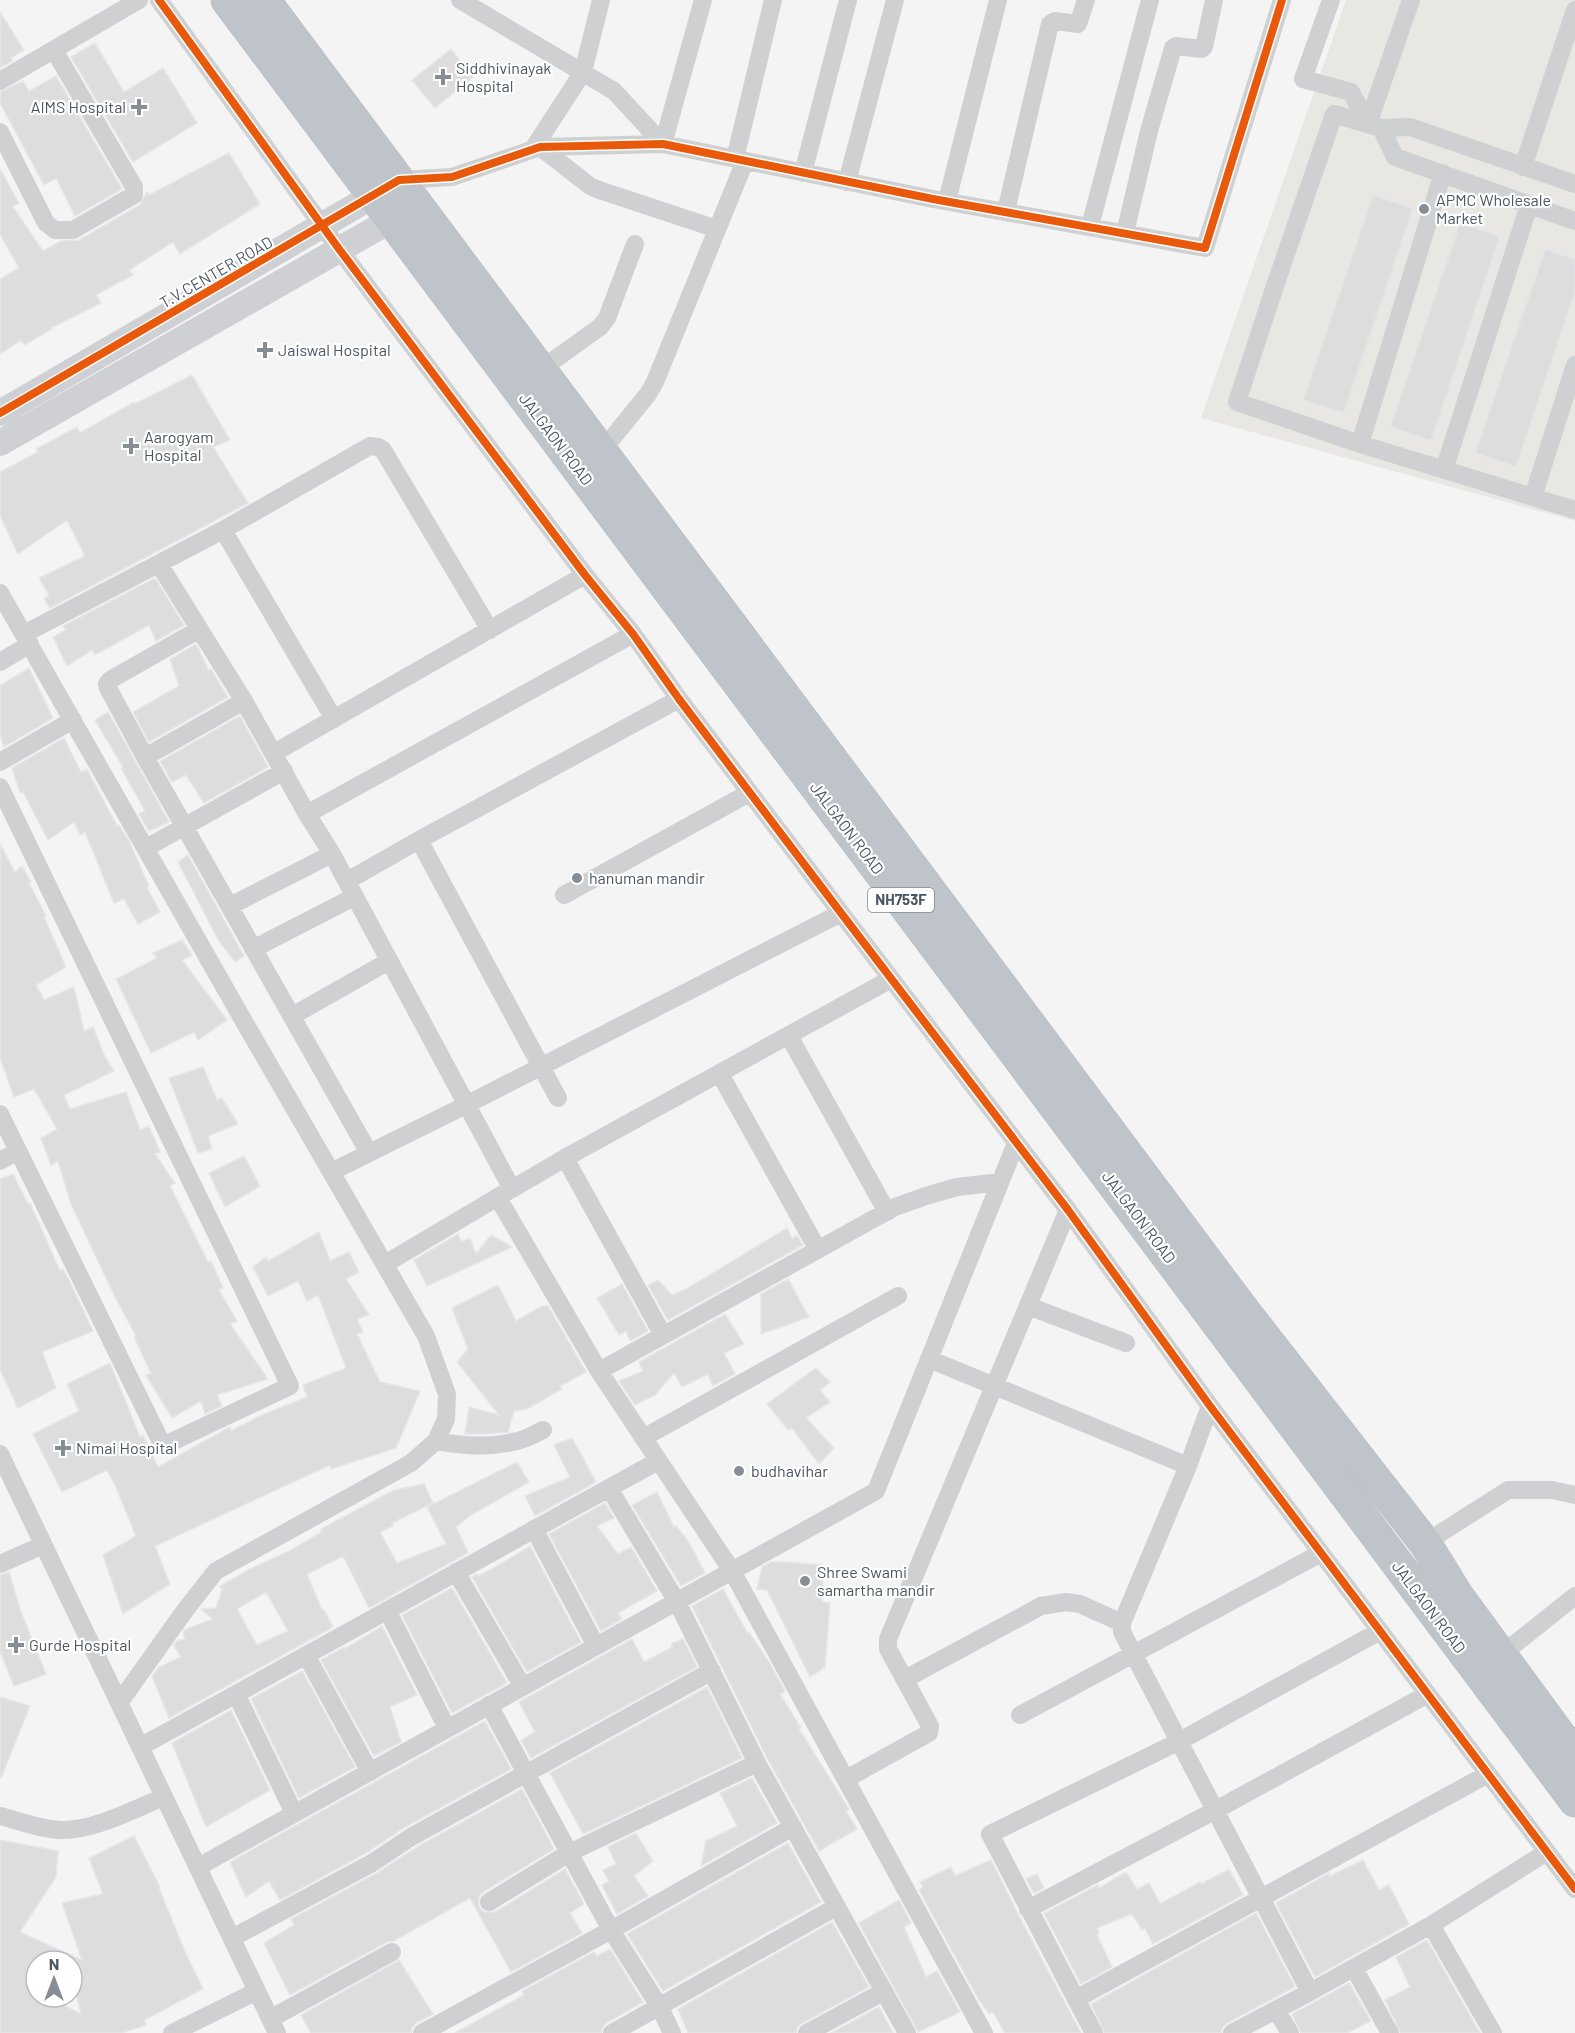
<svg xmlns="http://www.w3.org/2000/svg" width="1575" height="2033" font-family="Barlow,sans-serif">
<rect width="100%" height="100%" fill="#f4f4f4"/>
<path fill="#e8e7e3" d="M1346 0H1575V521L1201 418Z"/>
<path fill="#ddddde" stroke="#e5e6e7" stroke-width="1.5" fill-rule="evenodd" d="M0 12 24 50 11 58 12 61 0 68Z
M95 43 124 92 163 68 197 123 133 162 71 57Z
M451 49 473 77 435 108 412 80Z
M56 76 122 189 75 216 56 178 44 185 0 103V92L23 81 29 91Z
M229 153 260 204 180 254 173 242 129 270 133 275 96 295 101 303 51 328 52 329 24 345 21 340 0 354V279L19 268 0 234V169L19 203 13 207 43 251 61 241 79 240 140 205 147 192 149 195Z
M1373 195 1413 208 1344 413 1303 400Z
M1460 223 1500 236 1431 441 1390 427Z
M1545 249 1575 259V293L1516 467 1475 453Z
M192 375 230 440 213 447 248 503 50 608 44 599 49 595 39 578 85 556 67 520 18 554 0 516V472L38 452 36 449 77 427 80 433 134 402 135 404Z
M155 578 184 625 156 641 149 625 95 655 92 650 67 666 53 637 66 630 63 626Z
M196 644 209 671 211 669 228 697 149 742 133 712 179 686 170 659Z
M29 668 53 718 4 747 0 735V686Z
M108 712 169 822 149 831 139 814 145 811 121 768 123 767 95 720Z
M240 716 268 767 204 803 186 775 172 782 160 761Z
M64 738 81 772 87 769 117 826 119 825 129 841 149 886 147 888 160 912 138 924 124 899 114 903 85 832 80 835 74 822 48 840 23 792 20 793 12 768Z
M0 844 15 872 22 866 31 882 29 883 46 916 44 917 66 967 36 985 44 1000 74 987 84 1031 93 1027 105 1057 114 1071 64 1095 70 1109 126 1092 140 1130 149 1126 160 1152 155 1154 175 1183 170 1186 208 1262 211 1261 223 1288 219 1290 237 1321 230 1324 268 1379 217 1395 222 1406 205 1414 201 1401 172 1418 146 1375 151 1373 134 1337 136 1336 116 1299 71 1204 58 1161 51 1165 41 1138 57 1129 34 1089 14 1097 0 1058Z
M188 855 244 956 235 962 219 941 178 862Z
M182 940 192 955 182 960 227 1020 198 1040 194 1032 151 1053 116 979 157 958 153 953Z
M203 1067 217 1100 222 1098 238 1124 208 1136 212 1149 198 1153 169 1078Z
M244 1156 260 1186 225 1207 209 1173Z
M13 1174 28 1204 30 1203 60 1271 63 1269 69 1280 93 1331 42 1352 56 1388 18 1408 0 1370V1179Z
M787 1228 792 1239 797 1235 803 1245 668 1320 648 1285 658 1280 672 1295 688 1288Z
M319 1232 330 1261 349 1252 359 1272 346 1279 369 1315 357 1319 363 1332 357 1334 380 1382 420 1391 396 1448 331 1469 330 1465 155 1546 170 1584 123 1614 103 1555 136 1536 115 1485 107 1470 62 1492 33 1434 79 1411 67 1384 110 1363 140 1437 143 1435 158 1467 230 1427 231 1431 262 1415 307 1397 303 1385 346 1368 318 1295 307 1301 298 1281 268 1296 253 1267 266 1257 268 1261Z
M458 1234 461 1242 470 1238 476 1254 491 1235 512 1247 427 1286 414 1260Z
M788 1279 809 1317 761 1334V1294Z
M622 1284 648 1331 630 1341 626 1331 619 1335 597 1298Z
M498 1285 516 1321 542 1306H548L586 1372 560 1386 562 1389 527 1409 514 1411 508 1432 486 1434H465L469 1407 499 1415 457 1362 468 1349 452 1308Z
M725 1314 744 1344 724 1353 735 1374 713 1386 708 1374 682 1387 674 1373 655 1395 635 1405 619 1381 643 1371 639 1362Z
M816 1368 830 1382 820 1390 830 1402 806 1418 834 1448 819 1464 792 1428 788 1430 767 1404Z
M572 1438 596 1482 535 1516 525 1496 570 1477 554 1445Z
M517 1462 529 1482 471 1515 456 1527 468 1553 369 1608 343 1556 307 1574 322 1610H324L333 1627 169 1718 152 1676 159 1667 181 1657 174 1645 177 1641 185 1639 183 1633 184 1630 213 1619 201 1609 216 1608 222 1590 220 1586 250 1569 289 1551 322 1532 321 1529 394 1490 424 1484 433 1503 392 1523 393 1526 380 1532 397 1563 446 1544 427 1507ZM266 1592 288 1631 257 1645 237 1609Z
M657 1492 674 1527 676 1526 688 1541 705 1573 681 1586 632 1505Z
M605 1503 614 1518 597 1526 618 1554 631 1547 657 1591 618 1613 622 1619 601 1631 549 1534Z
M530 1546 581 1642 527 1672 472 1577 477 1574 478 1576 499 1565Z
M771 1562H788L823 1565 822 1602 830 1603 825 1667 810 1677 767 1590 757 1589 762 1567Z
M9 1572 20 1609 46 1674 14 1686 0 1651V1575Z
M452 1588 507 1683 452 1713 402 1615Z
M723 1589 748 1634 749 1632 769 1662 785 1691 780 1694 801 1728 799 1729 849 1809 846 1811 857 1829 819 1851 767 1758 692 1606Z
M382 1626 417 1695 390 1707 401 1742 374 1756 321 1660 344 1647 345 1649Z
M632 1639 644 1662 673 1647 671 1644 683 1639 697 1667 531 1758 521 1740 535 1732 519 1702Z
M302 1671 355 1767 299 1798 251 1699Z
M707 1687 742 1758 583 1834 550 1773Z
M0 1697 30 1706 1 1778H0Z
M231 1710 270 1790 206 1827 172 1743Z
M485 1721 511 1769 405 1827 366 1853 280 1900 269 1881 246 1897 230 1862Z
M752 1778 777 1823 701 1866 706 1841 737 1826 720 1793Z
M522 1789 554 1849 483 1892 479 1897V1907L484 1912H495L565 1869 584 1904 570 1913 582 1933 511 1972 470 1898 394 1941 387 1942 290 1995 264 1943 294 1925 291 1919 377 1873 417 1847Z
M636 1833 653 1861 634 1876 648 1896 617 1914 602 1885 609 1881 603 1870 616 1864 608 1847Z
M134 1836 160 1887 159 1888 185 1952 203 1989 144 2020 146 2025 122 2033H0V1840L58 1851 56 1877 20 1932 82 1960 62 1903 103 1894 89 1858ZM36 1961H72V1976L81 2014 49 1997H36Z
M788 1843 821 1902 663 1991 627 1934Z
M991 1860 1018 1914 1081 2033H1005L993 2012 989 2014 981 2002H980L919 1890 923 1887 920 1882 951 1867 955 1876Z
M1363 1860 1379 1890 1389 1885 1409 1924 1315 1977 1276 1903 1329 1873 1330 1876Z
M1229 1869 1243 1895 1153 1944 1145 1928 1142 1930 1132 1914 1097 1928 1099 1933 1097 1935 1112 1967 1081 1984 1044 1913 1098 1885 1099 1888 1126 1872 1137 1889 1149 1883 1160 1904 1200 1882 1201 1884Z
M1037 1874 1044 1888 1034 1893 1026 1879Z
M899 1900 911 1923 904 1927 926 1977 937 1971 960 2012 918 2032 859 1923Z
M1256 1913 1295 1987 1227 2023 1222 2028 1221 2033H1105L1091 2004Z
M832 1922 869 1987 802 2023 797 2028 796 2033H688L678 2009Z
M1427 1940 1480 2033H1401L1385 2000 1410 1987 1396 1957Z
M610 1949 643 2002 606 2023 602 2028 601 2033H455L524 1995 522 1991 594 1952 597 1956Z
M399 1960 433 2014 416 2023 412 2028 411 2033H311L301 2015Z
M1349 1983 1371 2021 1347 2033H1301L1292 2014Z
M879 2007 893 2033H831Z"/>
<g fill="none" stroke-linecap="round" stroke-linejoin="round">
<g stroke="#b9bec3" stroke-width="33">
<path id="highway" d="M227 0 1575 1801
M264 0 1241 1307 1425 1543 1457 1595 1575 1756"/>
</g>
<path stroke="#ced0d2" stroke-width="18" d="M159 0 339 249 585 575 633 634 679 699 841 913 1068 1210 1210 1406 1575 1889
M460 0 614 91 663 144
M1331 0 1303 79 1351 92 1368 124
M0 81 139 0
M1368 124 1411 0
M1381 128 1395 157 1575 221
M0 132 46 223 55 230H73L134 195V187L54 50
M663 144 703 0
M540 147 590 186 599 190 717 229
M533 149 583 72 601 0
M735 159 773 0
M1523 167 1575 10
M803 173 848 0
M399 180 452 177 540 147 663 144 933 199 1205 248 1282 0
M847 182 895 0
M1575 184 1410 127 1381 128 1334 114 1276 283 1237 402 1360 444 1575 510
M947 201 998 0
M1006 211 1050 24 1055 21 1078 24 1086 0
M1090 226 1150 0
M1125 233 1149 131 1173 48 1176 46 1202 49 1204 47 1214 0
M540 370 600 327 607 318 635 244
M1360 444 1443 173
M601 452 648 394 655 382 745 161
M1444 470 1529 205
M1533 497 1575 365
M223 530 334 719
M159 564 244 701 307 814 332 854 512 1189 565 1158 891 979
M0 593 246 1025 426 1336 447 1394 446 1419 436 1441 411 1463 216 1571 186 1609 119 1703
M198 630 110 680 107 684 108 688 145 757 369 1153
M24 634 223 530 370 446 378 447 383 450 490 630
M0 662 30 644
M274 753 585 575
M145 757 244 701
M0 762 73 720
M0 787 290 1386 163 1446 0 1114
M307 814 633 634
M419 840 558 1098
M146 848 284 771
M347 881 419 840 679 699
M564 895 749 793
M230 906 332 854
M253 949 354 897
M292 1016 389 961
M789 1036 887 1212
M720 1074 818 1250
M565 1158 663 1335
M0 1161 18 1151
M331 1172 466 1105 841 913
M498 1198 599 1371 732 1571 984 2033
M385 1264 508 1191
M1028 1306 1126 1343
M929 1359 1188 1466
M599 1371 895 1207 926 1196 957 1187 1000 1182
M1210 1406 1188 1466 1122 1623V1632L1310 1992 1232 2033
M643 1438 898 1296
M436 1441C462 1446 491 1448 517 1441 526 1439 535 1434 543 1430
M0 1454 277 2033
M609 1488 677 1602 757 1763 907 2033
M534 1529 596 1646
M1425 1543 1508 1490H1552L1575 1495
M0 1564 43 1545
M456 1572 523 1687
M387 1610 447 1728
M306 1655 370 1772
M1501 1655 1575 1596
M905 1679 1041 1606 1066 1602 1080 1604 1122 1623
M236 1694 294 1813
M489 1705 611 1930 659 2006 672 2033
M1020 1715 1321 1553
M140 1747 658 1461
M846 1779 929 1733 930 1726 888 1649V1639L1068 1210
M0 1816C20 1821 42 1830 63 1830 95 1830 134 1809 164 1797
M198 1867 876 1491 1016 1143
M489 1902 569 1853 757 1763
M1028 1909 1214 1811 1428 1694
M1431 1925 1493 2033
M232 1938 372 1863 411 1837 712 1671
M1354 1968 1390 2033
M1310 1992 1431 1925 1547 1852
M1076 1999 990 1834 1178 1742 1380 1631
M1276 2010 1290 2033
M270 2019 392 1952
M172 2033 257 1991
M422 2033 611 1930 793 1827
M612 2033 836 1907
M807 2033 883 1992
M1094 2033 1076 1999 1488 1774"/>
<path stroke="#ced0d4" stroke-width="26" d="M0 413 388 187
M0 443 407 211"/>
<use href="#highway" stroke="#bec4c9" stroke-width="32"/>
<g stroke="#fff" stroke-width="11">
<path id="cycleway" d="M159 0 339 249 585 575 633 634 679 699 841 913 1068 1210 1210 1406 1575 1889
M0 413 399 180 452 177 540 147 663 144 933 199 1205 248 1282 0"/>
</g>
<use href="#cycleway" stroke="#e8590c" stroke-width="8"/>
</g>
<g fill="#868d94" stroke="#fff" stroke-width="2">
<path d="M440 68h6v6h6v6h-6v6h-6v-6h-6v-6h6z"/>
<path d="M136 98h6v6h6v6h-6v6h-6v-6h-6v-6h6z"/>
<circle cx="1424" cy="209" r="6"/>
<path d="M262 341h6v6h6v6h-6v6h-6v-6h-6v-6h6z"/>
<path d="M128 437h6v6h6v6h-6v6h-6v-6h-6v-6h6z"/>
<circle cx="577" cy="878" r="6"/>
<path d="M60 1439h6v6h6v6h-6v6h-6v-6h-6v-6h6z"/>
<circle cx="739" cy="1471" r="6"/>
<circle cx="805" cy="1581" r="6"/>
<path d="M13 1636h6v6h6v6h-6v6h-6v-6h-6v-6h6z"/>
</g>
<g text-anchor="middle" stroke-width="4.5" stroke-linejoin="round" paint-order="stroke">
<rect fill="#fff" stroke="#808990" stroke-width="1.5" x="868" y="888" width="66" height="24" rx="4.5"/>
<g font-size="15" font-weight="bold" fill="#4a5661">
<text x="901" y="905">NH753F</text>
</g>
<g font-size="16" fill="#4a5661" stroke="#fff" text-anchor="start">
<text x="456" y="74">Siddhivinayak<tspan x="456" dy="18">Hospital</tspan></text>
<text x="126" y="113" text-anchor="end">AIMS Hospital</text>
<text x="1436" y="206">APMC Wholesale<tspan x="1436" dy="18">Market</tspan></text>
<text x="278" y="356">Jaiswal Hospital</text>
<text x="144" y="443">Aarogyam<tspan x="144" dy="18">Hospital</tspan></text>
<text x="589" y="884">hanuman mandir</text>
<text x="76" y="1454">Nimai Hospital</text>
<text x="751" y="1477">budhavihar</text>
<text x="817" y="1578">Shree Swami<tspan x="817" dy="18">samartha mandir</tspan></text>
<text x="29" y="1651">Gurde Hospital</text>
</g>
<g font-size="16" fill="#4a5661" stroke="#fff">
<text transform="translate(216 272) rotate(-30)" y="6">T.V.CENTER ROAD</text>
<text transform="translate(556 439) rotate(53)" y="6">JALGAON ROAD</text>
<text transform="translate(847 828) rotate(53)" y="6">JALGAON ROAD</text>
<text transform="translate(1139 1217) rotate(53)" y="6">JALGAON ROAD</text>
<text transform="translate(1429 1607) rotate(53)" y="6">JALGAON ROAD</text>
</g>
</g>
<g transform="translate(54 1979)"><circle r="28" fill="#ffffff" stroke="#b7bbc0" stroke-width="1.5"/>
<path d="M0-4.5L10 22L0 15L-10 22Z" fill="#868d94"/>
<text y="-9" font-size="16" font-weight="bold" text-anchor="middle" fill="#4a5661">N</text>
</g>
</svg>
